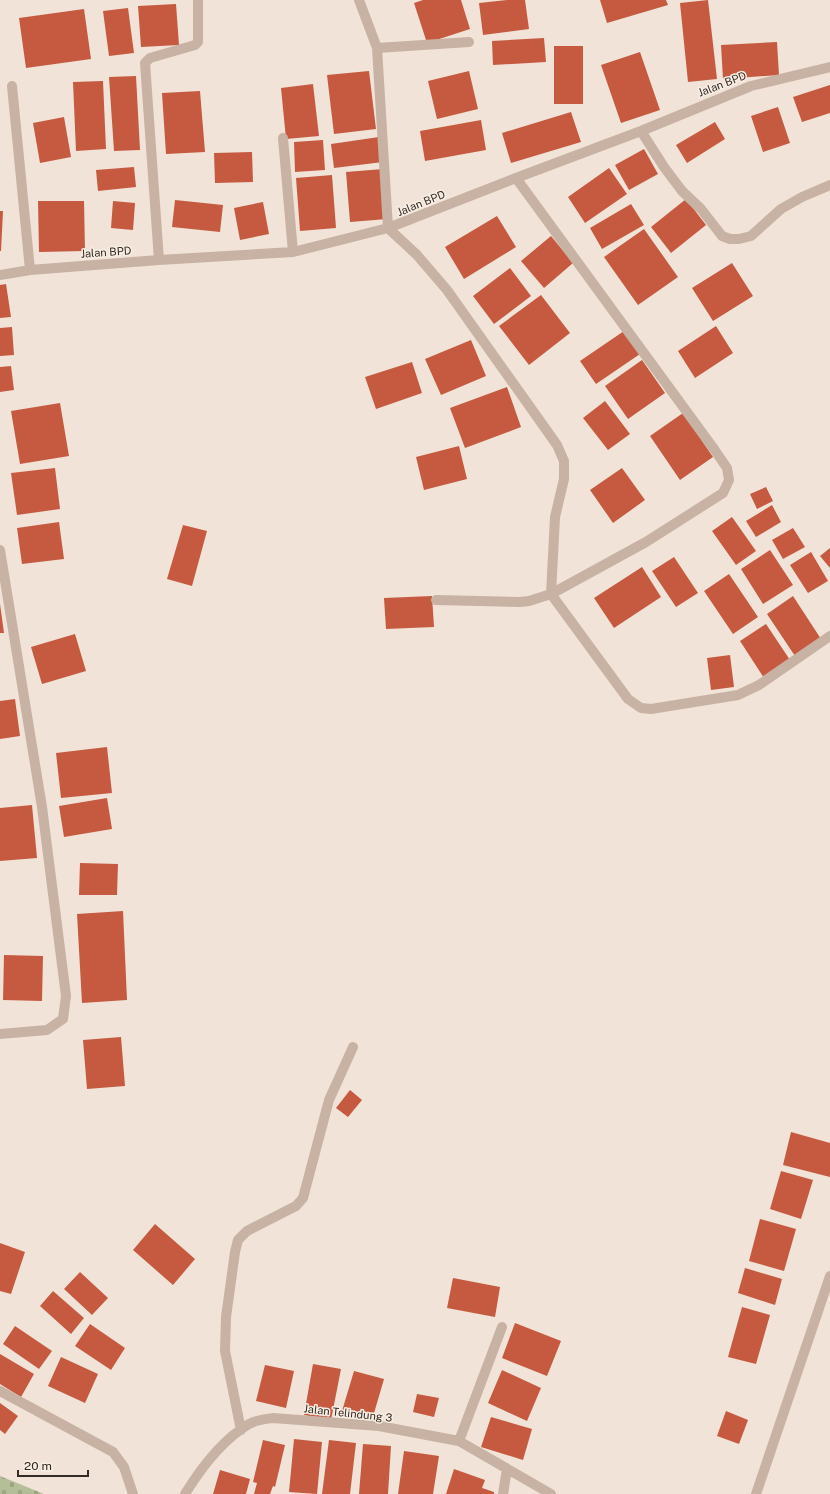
<svg xmlns="http://www.w3.org/2000/svg" width="830" height="1494" font-family="'Public Sans',sans-serif">
<defs>
<pattern id="cemetery-stones" width="16" height="16" patternUnits="userSpaceOnUse"><rect width="16" height="16" fill="#b4bf98"/><path d="M2 7V4a2 2 0 0 1 4 0v3zM10 15v-3a2 2 0 0 1 4 0v3z" fill="#9ba483"/></pattern>
</defs>
<rect width="100%" height="100%" fill="#f1e3d7"/>
<path fill="url(#cemetery-stones)" d="M0 1476 44 1494H0Z"/>
<path fill="#c55a40" d="M423 0H461L470 29 427 43 414 3Z
M507 0H525L529 29 483 35 479 3Z
M600 0H666L668 5 607 23Z
M708 0 717 79 688 82 680 3Z
M176 4 179 45 141 47 138 6Z
M128 8 134 53 109 56 103 11Z
M84 9 91 59 26 68 19 18Z
M544 38 546 62 493 65 492 41Z
M777 42 779 75 723 79 721 45Z
M554 46H583V104H554Z
M640 52 660 110 621 123 601 65Z
M369 71 376 129 334 134 327 75Z
M469 71 478 109 437 119 428 81Z
M136 76 140 150 114 151 109 77Z
M103 81 106 149 76 151 73 82Z
M313 84 319 136 286 139 281 88Z
M830 85V113L802 122 793 97Z
M200 91 205 152 166 154 162 93Z
M778 107 790 143 763 152 751 116Z
M571 112 581 142 511 163 502 133Z
M64 117 71 157 40 163 33 123Z
M481 120 486 150 425 161 420 131Z
M715 122 725 139 687 163 676 145Z
M379 137 383 162 334 168 331 144Z
M323 140 325 170 295 172 294 142Z
M644 149 658 174 629 190 615 165Z
M252 152 253 182 215 183 214 153Z
M134 167 136 187 98 191 96 170Z
M609 168 627 194 585 223 568 197Z
M383 169 387 219 350 222 346 172Z
M332 175 336 228 300 231 296 178Z
M686 199 706 225 671 253 651 227Z
M175 200 223 205 220 232 172 227Z
M38 201H84L85 251 39 252Z
M113 201 135 203 133 230 111 228Z
M263 202 269 234 240 240 234 208Z
M631 204 644 225 602 249 590 228Z
M0 211H3L1 251H0Z
M497 216 516 247 464 279 445 247Z
M644 229 678 277 638 305 604 257Z
M551 236 573 263 544 288 521 261Z
M732 263 753 296 713 321 692 288Z
M510 268 531 296 494 324 473 296Z
M6 284 11 317 0 318V285Z
M541 295 570 333 529 365 499 326Z
M716 326 733 353 695 378 678 351Z
M12 327 14 355 0 356V328Z
M624 331 640 354 596 384 580 361Z
M471 340 486 376 441 395 425 359Z
M642 360 665 393 628 419 605 386Z
M412 362 422 393 376 409 365 377Z
M11 366 14 390 0 392V367Z
M507 387 521 427 465 448 450 408Z
M605 401 630 434 608 450 583 418Z
M60 403 69 456 20 464 11 411Z
M683 413 713 457 680 480 650 436Z
M459 446 467 479 424 490 416 457Z
M55 468 60 509 17 515 11 473Z
M622 468 645 500 613 523 590 490Z
M766 487 773 501 757 509 750 494Z
M772 505 781 522 756 537 746 521Z
M732 517 756 551 736 565 712 531Z
M59 522 64 559 22 564 17 528Z
M183 525 207 531 192 586 167 579Z
M793 528 805 547 783 559 772 540Z
M830 548V568L820 556Z
M770 550 793 585 763 604 741 569Z
M811 552 828 581 808 593 790 565Z
M674 557 698 593 676 607 652 571Z
M642 567 661 597 614 628 594 598Z
M729 574 758 617 733 634 704 591Z
M432 596 434 627 386 629 384 598Z
M793 596 821 639 795 656 767 614Z
M0 604 4 633H0Z
M766 624 790 660 764 678 740 641Z
M75 634 86 671 42 684 31 647Z
M730 655 734 687 711 690 707 658Z
M15 699 20 736 0 739V701Z
M107 747 112 793 61 798 56 753Z
M107 798 112 829 64 837 59 806Z
M32 805 37 858 0 861V808Z
M80 863 118 864 117 895H79Z
M123 911 127 1000 82 1003 77 914Z
M4 955 43 956 42 1001 3 1000Z
M121 1037 125 1086 87 1089 83 1040Z
M350 1090 362 1100 348 1117 336 1108Z
M791 1132 830 1143V1177L783 1165Z
M781 1171 813 1180 801 1219 770 1209Z
M760 1219 796 1229 784 1271 749 1261Z
M155 1224 195 1259 173 1285 133 1250Z
M0 1243 25 1252 11 1294 0 1291Z
M745 1268 782 1279 775 1305 738 1293Z
M80 1272 108 1298 92 1315 64 1289Z
M453 1278 500 1287 495 1317 447 1308Z
M53 1291 84 1318 71 1334 40 1306Z
M742 1307 770 1315 756 1364 728 1357Z
M515 1323 561 1341 547 1376 502 1358Z
M90 1324 125 1348 111 1370 75 1346Z
M15 1326 52 1351 39 1369 3 1344Z
M0 1354 34 1374 21 1397 0 1384Z
M61 1357 98 1374 85 1403 48 1386Z
M313 1364 341 1369 331 1420 304 1415Z
M265 1365 294 1371 286 1408 256 1401Z
M502 1370 541 1388 527 1421 488 1403Z
M354 1371 384 1379 372 1420 342 1411Z
M417 1394 439 1398 434 1417 413 1412Z
M0 1403 18 1416 5 1434 0 1430Z
M726 1411 748 1420 739 1444 717 1436Z
M491 1417 532 1429 523 1460 481 1447Z
M294 1439 322 1442 317 1494 289 1492Z
M263 1440 285 1445 275 1487 273 1486 270 1494H254L257 1483 253 1482Z
M329 1440 356 1443 350 1494H322Z
M363 1444 391 1446 388 1494H359Z
M404 1451 439 1456 433 1494H398Z
M454 1469 485 1480 482 1488 494 1492V1494H446Z
M220 1470 250 1479 246 1494H213Z"/>
<g fill="none" stroke-linecap="round" stroke-linejoin="round">
<path stroke="#c8b2a4" stroke-width="10" d="M756 1494 830 1276"/>
<path stroke="#c8b2a4" stroke-width="10" d="M359 0 377 48
M469 42 377 48 388 228 417 255 447 290 557 445 564 461V479L555 517 551 594 628 699 641 708 651 709 738 695 759 685 830 636
M12 86 30 270
M641 131 664 167 682 191 701 209 722 236 730 239H739L751 236 781 209 802 197 830 185
M283 138 293 252
M159 260 145 63 150 58 195 45 198 42V0
M0 275 30 270 159 260 293 252 388 228 516 178 641 131 751 86 830 67
M0 550 42 807 66 996 63 1019 47 1030 0 1034
M436 600 520 602 529 601 551 594 646 542 723 493 729 480 727 468 714 449 516 178
M0 1391 113 1452 124 1467 133 1494
M241 1430 225 1351 226 1317 235 1252 238 1240 247 1231 296 1206 303 1198 329 1100 353 1047
M459 1441 502 1327
M185 1494C201 1468 222 1440 249 1424 256 1420 265 1419 273 1418L379 1426 459 1441 551 1494
M503 1494 507 1469"/>
</g>
<g text-anchor="middle" stroke-width="3" stroke-linejoin="round" paint-order="stroke">
<g font-size="11" fill="#332925" stroke="#f9eee3">
<text transform="translate(722 84) rotate(-21)" y="4">Jalan BPD</text>
<text transform="translate(421 203) rotate(-22)" y="4">Jalan BPD</text>
<text transform="translate(106 252) rotate(-4)" y="4">Jalan BPD</text>
<text transform="translate(348 1413) rotate(6)" y="4">Jalan Telindung 3</text>
</g>
</g>
<path d="M18 1470v6h70v-6" fill="none" stroke="#332925" stroke-width="2"/>
<text x="24" y="1470" font-size="12" fill="#332925" stroke="#f9eee3" stroke-width="3" paint-order="stroke">20 m</text>
</svg>
